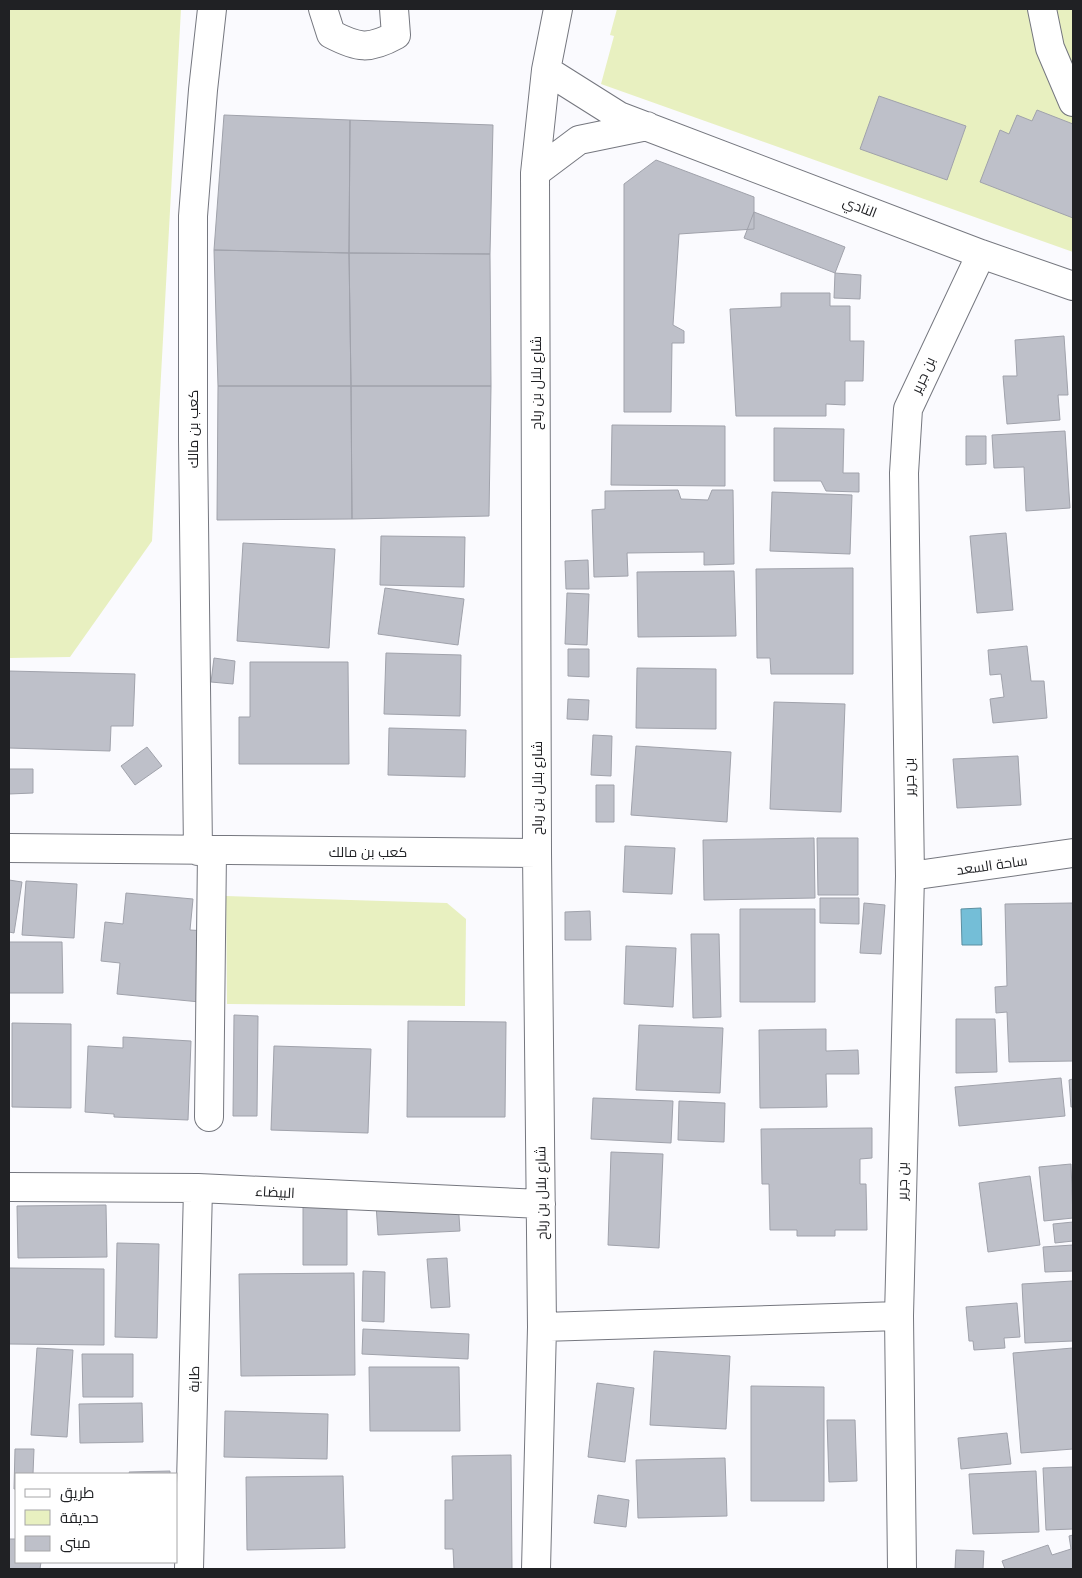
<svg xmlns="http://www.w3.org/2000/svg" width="1082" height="1578" font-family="'DM Sans',Cairo,sans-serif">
<rect width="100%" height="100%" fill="#fafafe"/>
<path fill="#e8f0c0" d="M9 9H181L152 541 70 657 9 658Z
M617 9H1073V252L601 84 614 36 610 35Z
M226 896 447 903 466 919 465 1006 227 1004Z"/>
<path fill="#74bed7" stroke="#5b8fa1" d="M981 908 982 945H962L961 909Z"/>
<path fill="#bec0c9" stroke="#a0a2ab" d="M879 96 966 126 947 180 860 149Z
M1037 110 1073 124V218L980 182 1000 130 1009 134 1017 115 1032 121Z
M224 115 350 120 349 253 214 250Z
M350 120 493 125 490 254 349 253Z
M656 160 754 197V229L679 234 673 325 684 331V343H672L671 412H624V184Z
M754 212 845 247 835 273 744 238Z
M214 250 349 253 351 386H218Z
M349 253 490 254 491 386H351Z
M835 273 861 275 860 299 834 298Z
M781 293H830V306H850V341H864L863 381H845V405L826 404V416H736L730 309 781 307Z
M1064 336 1068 395H1058L1060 420 1007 424 1003 376H1017L1015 340Z
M218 386H351L352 519 217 520Z
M351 386H491L489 516 352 519Z
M612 425 725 426V486L611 485Z
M774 428 844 429 843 473H859V492L826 491 821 481H774Z
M1065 431 1070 508 1026 511 1024 467 994 468 992 435Z
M966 436H986V464L966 465Z
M678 490 681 499 708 500 712 490H733L734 564 704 565V552L627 553 628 576 594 577 592 510 605 509V491Z
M772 492 852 495 850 554 770 551Z
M1006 533 1013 610 977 613 970 536Z
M381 536 465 537 464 587 380 585Z
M243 543 335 549 329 648 237 641Z
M588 560 589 589H566L565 561Z
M853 568V674H771L770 658H757L756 569Z
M734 571 736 636 638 637 637 572Z
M385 588 464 599 458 645 378 634Z
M567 593 589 594 587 645 565 644Z
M1027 646 1031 681H1044L1047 718 993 723 990 699 1004 697 1001 674 990 675 988 650Z
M568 649H589V677L568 676Z
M386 653 461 655 460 716 384 714Z
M214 658 235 661 233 684 211 682Z
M250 662H348L349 764H239V717H250Z
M637 668 716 669V729L636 728Z
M9 671 135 674 133 726H111L110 751 9 748Z
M568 699 589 700 588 720 567 719Z
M774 702 845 704 841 812 770 809Z
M389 728 466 730 465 777 388 775Z
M593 735 612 736 611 776 591 775Z
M636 746 731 752 727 822 631 815Z
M147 747 162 766 135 785 121 766Z
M1018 756 1021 805 957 808 953 759Z
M9 769H33V793L9 794Z
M596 785H614V822H596Z
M814 838 815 898 704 900 703 840Z
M817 838H858V895H818Z
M625 846 675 848 672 894 623 892Z
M9 880 22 882 14 933 9 932Z
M26 881 77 884 74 938 22 935Z
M126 893 193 899 190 930 207 931 200 1002 117 994 120 963 101 961 105 922 123 924Z
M820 898H859V924L820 923Z
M864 903 885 905 881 954 860 953Z
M1073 903V1061L1009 1062 1007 1012 996 1013 995 987 1007 986 1005 904Z
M740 909H815V1002H740Z
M590 911 591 940H565V912Z
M691 934H719L721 1017 693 1018Z
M9 942H62L63 993H9Z
M626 946 676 948 673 1007 624 1004Z
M234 1015 258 1016 257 1116H233Z
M956 1019H995L997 1072 956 1073Z
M408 1021 506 1022 505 1117H407Z
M12 1023 71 1024V1108L12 1107Z
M639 1025 723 1028 720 1093 636 1090Z
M826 1029V1051L858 1050 859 1074H826L827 1107 760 1108 759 1030Z
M123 1037 191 1041 188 1120 114 1117V1114L85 1112 88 1046 123 1048Z
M274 1046 371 1049 368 1133 271 1130Z
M1061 1078 1065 1116 959 1126 955 1087Z
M1073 1079V1107H1071L1069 1080Z
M593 1098 673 1101 671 1143 591 1139Z
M679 1101 725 1103 724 1142 678 1140Z
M872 1128V1158L860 1159V1184H866L867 1230H835V1236H797V1230H770L769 1184H762L761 1129Z
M611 1152 663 1154 659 1248 608 1245Z
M1071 1164 1073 1218 1044 1221 1039 1167Z
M1030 1176 1040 1245 988 1252 979 1183Z
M458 1201 460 1231 378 1235 376 1204Z
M347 1203V1265H303V1204Z
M106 1205 107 1257 18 1258 17 1206Z
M1073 1222V1241L1055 1243 1053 1224Z
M117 1243 159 1244 157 1338 115 1337Z
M1073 1245V1271L1045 1272 1043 1247Z
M447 1258 450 1307 431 1308 427 1259Z
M9 1268 104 1269V1345L9 1344Z
M363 1271 385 1272 384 1322 362 1321Z
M354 1273 355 1375 241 1376 239 1274Z
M1073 1281V1341L1025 1343 1022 1284Z
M1017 1303 1020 1337 1004 1338 1005 1348 974 1350 973 1341H969L966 1307Z
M363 1329 469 1334 468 1359 362 1354Z
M37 1348 73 1350 67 1437 31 1435Z
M1073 1348V1449L1021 1453 1013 1353Z
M654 1351 730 1356 726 1429 650 1425Z
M82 1354H133V1397H83Z
M369 1367H459L460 1431H370Z
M597 1383 634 1388 625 1462 588 1457Z
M751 1386 824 1387V1501H751Z
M142 1403 143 1442 80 1443 79 1404Z
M225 1411 328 1414 327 1459 224 1457Z
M827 1420H855L857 1481 829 1482Z
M1007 1433 1011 1464 961 1469 958 1438Z
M15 1449H34L33 1474H16V1489H14Z
M511 1455 512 1569H454L453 1549H445V1500H453L452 1456Z
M725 1458 727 1516 638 1518 636 1460Z
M1073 1467V1529L1046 1530 1043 1468Z
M170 1471V1474H130L129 1472Z
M1036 1471 1039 1532 973 1534 969 1474Z
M343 1476 345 1548 247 1550 246 1477Z
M598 1495 629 1500 626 1527 594 1523Z
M1073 1535V1569H1005L1002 1561 1048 1545 1052 1555 1071 1549 1069 1536Z
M9 1539H16V1562H41L40 1569H9Z
M956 1550 984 1551 983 1569H955Z"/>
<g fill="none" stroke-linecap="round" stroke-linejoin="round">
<g stroke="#75777f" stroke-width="30">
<path id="minor" d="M323 9 331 34C358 48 369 50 396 35L394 9
M1042 9 1050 48 1073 102
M546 70 619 116 981 254 1073 286
M535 173 579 140 647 126
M9 848 537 853
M198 851 193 440V216L203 90 212 9
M910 876 1073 853
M209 1117 212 851
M9 1187 198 1188 541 1204
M542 1327 899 1316
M189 1569 198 1188
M536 1569 542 1327 537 853 535 173 546 70 558 9
M902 1569 899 1316 910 876 904 473 908 409 981 254"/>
</g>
<use href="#minor" stroke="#fff" stroke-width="28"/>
</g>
<g text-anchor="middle" stroke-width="5" stroke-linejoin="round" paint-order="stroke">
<g font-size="14" fill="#202124" stroke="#fff">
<text transform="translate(860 207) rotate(21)" y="5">النادي</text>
<text transform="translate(923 375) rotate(-66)" y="5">بن جرير</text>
<text transform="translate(536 383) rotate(-90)" y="5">شارع بلال بن رباح</text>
<text transform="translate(193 429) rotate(-90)" y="5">كعب بن مالك</text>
<text transform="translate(909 777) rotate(-91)" y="5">بن جرير</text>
<text transform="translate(537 788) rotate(-90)" y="5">شارع بلال بن رباح</text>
<text x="368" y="857">كعب بن مالك</text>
<text transform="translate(992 865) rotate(-8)" y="5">ساحة السعد</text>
<text transform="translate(902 1181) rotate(-89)" y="5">بن جرير</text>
<text transform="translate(275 1192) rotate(3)" y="5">البيضاء</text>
<text transform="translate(541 1193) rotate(-91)" y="5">شارع بلال بن رباح</text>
<text transform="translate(194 1379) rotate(-89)" y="5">طابة</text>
</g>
</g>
<rect width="1082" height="1578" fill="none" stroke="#202124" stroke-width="20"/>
<rect x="15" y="1473" width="162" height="90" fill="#ffffff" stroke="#a6a6a7"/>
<rect x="25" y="1489" width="25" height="8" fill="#ffffff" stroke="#a6a6a7"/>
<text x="60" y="1498" font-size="15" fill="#202124">طريق</text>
<rect x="25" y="1510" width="25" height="15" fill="#e8f0c0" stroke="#a6a6a7"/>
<text x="60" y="1523" font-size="15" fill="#202124">حديقة</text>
<rect x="25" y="1536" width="25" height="15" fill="#bec0c9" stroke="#a6a6a7"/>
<text x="60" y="1548" font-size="15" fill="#202124">مبنى</text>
</svg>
